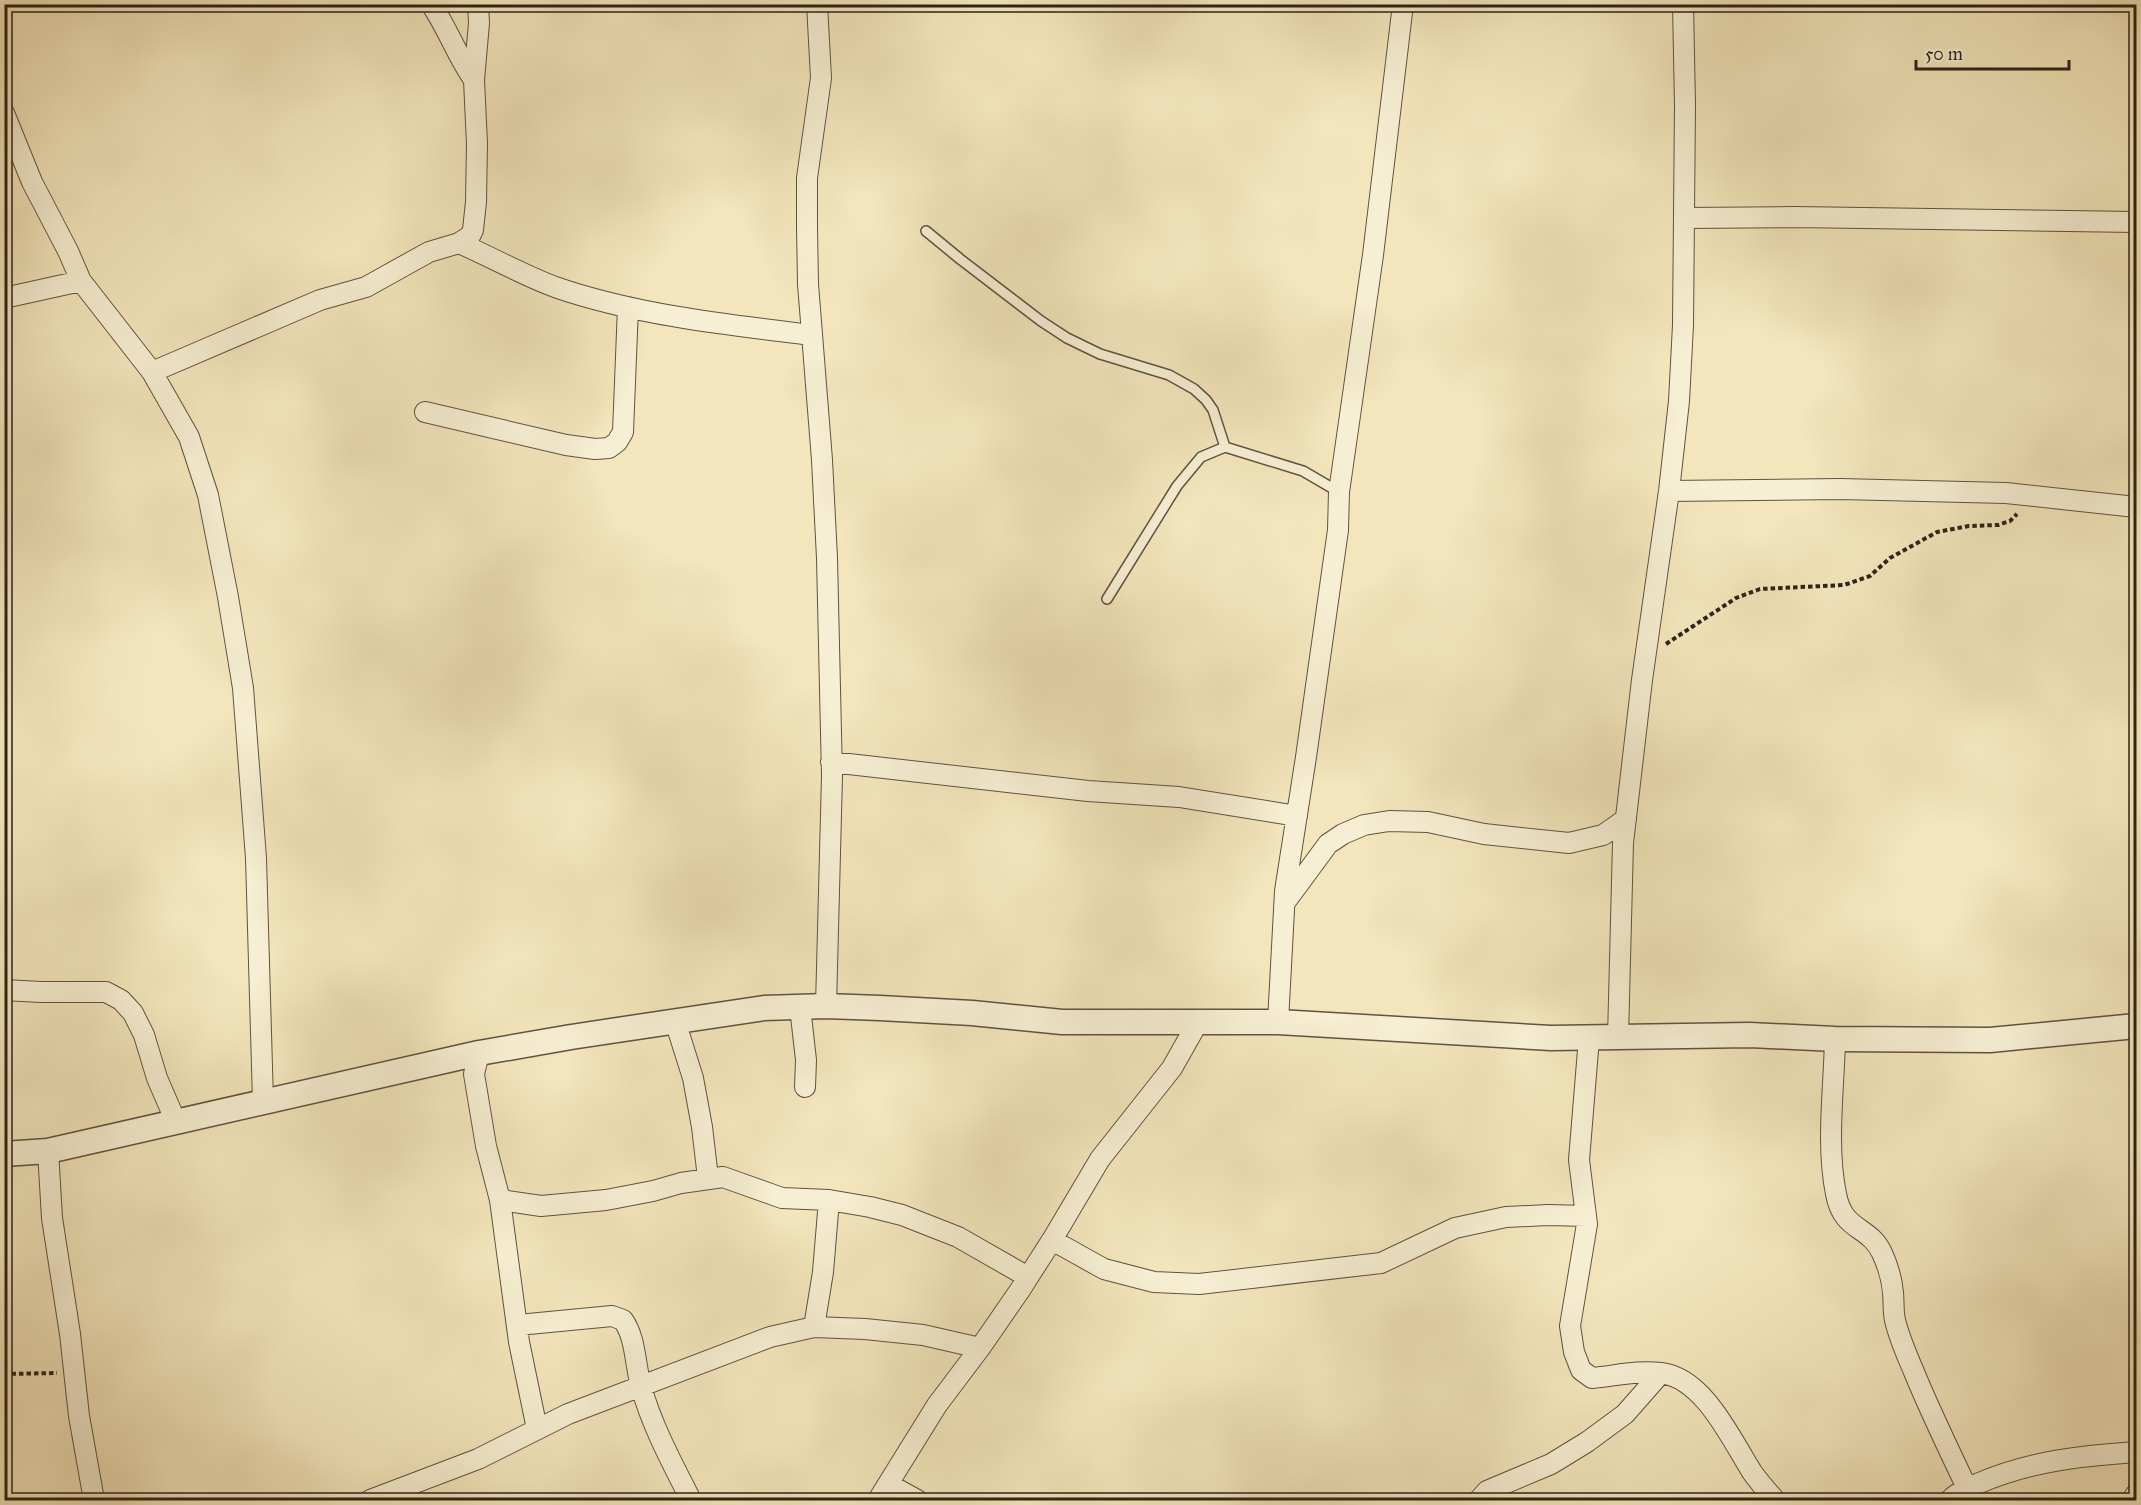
<svg xmlns="http://www.w3.org/2000/svg" width="2141" height="1505" font-family="'IM FELL Great Primer',serif">
<rect width="100%" height="100%" fill="#f3e6bc"/>
<filter id="stains"><feTurbulence type="fractalNoise" baseFrequency=".00333" numOctaves="4"/><feColorMatrix values="0 0 0 0 .2 0 0 0 0 .09 0 0 0 0 .02 0 0 0 .5 -.17"/></filter>
<radialGradient id="worn" r=".72"><stop offset=".6" stop-color="#630" stop-opacity="0"/><stop offset="1" stop-color="#630" stop-opacity=".3"/></radialGradient>
<g fill="none" stroke-linecap="round" stroke-linejoin="round">
<g stroke="#5f5340" stroke-width="12">
<path id="service" d="M926 231 960 259 1041 321 1067 338 1100 354 1169 375 1194 389 1206 400 1213 410 1225 447
M1107 599 1177 486 1201 457 1225 447 1303 471 1339 492"/>
</g>
<g stroke="#5f5340" stroke-width="22">
<path id="minor" d="M431 4C448 29 457 56 474 80
M817 4 821 78 807 178V227L808 284 822 460 827 558 832 776 826 1006
M4 113 32 182 68 251 81 281 152 372 189 437 208 495 228 597 243 688 256 858 263 1102
M1684 218 1795 217 2136 222
M459 243C491 257 523 275 555 287 636 315 728 325 812 335
M4 298 81 281
M152 372 320 300 366 287 429 252 459 243 470 236 473 230 476 202 477 144 474 80 479 23 478 4
M425 412 566 445 595 449 609 448 617 442 623 432 628 307
M1669 491 1840 489 2006 493 2136 507
M831 762 1088 791 1179 797 1297 816
M1286 901 1328 844 1343 834 1364 825 1389 821 1428 822 1484 834 1569 843 1603 835 1626 819
M4 990 41 992H106L121 1000 133 1013 144 1035 157 1078 176 1122
M800 1007 806 1060 805 1087
M675 1021 693 1078 702 1127 708 1178
M1278 1022 1285 891 1306 757 1338 530 1339 492 1373 255 1403 4
M1589 1038 1579 1160 1587 1224 1570 1326 1574 1352 1581 1370 1592 1378C1615 1376 1638 1370 1661 1373 1704 1378 1731 1439 1752 1472 1759 1482 1767 1491 1775 1500
M1618 1038 1623 843 1642 680 1669 491 1679 401 1683 325 1685 105 1683 4
M1835 1039C1834 1089 1826 1145 1836 1194 1843 1232 1869 1225 1882 1253 1888 1266 1892 1279 1893 1293 1894 1302 1893 1312 1895 1320 1899 1338 1907 1355 1914 1372 1930 1411 1949 1450 1967 1488
M479 1053 474 1074 486 1146 500 1200 519 1342 537 1429
M48 1151 52 1218 70 1334 79 1416 94 1500
M500 1200 541 1206 606 1200 653 1191 681 1183 723 1177 782 1198 829 1200 870 1207 902 1215 958 1237 1028 1277
M1052 1240 1104 1269 1154 1282 1199 1284 1381 1263 1455 1228 1506 1217 1548 1215 1586 1216
M518 1325 612 1316 623 1320C636 1338 635 1365 641 1386 651 1424 673 1465 691 1500
M814 1327 823 1272 829 1200
M888 1484 917 1500
M370 1500 478 1459 568 1414 770 1337 814 1327 865 1329 923 1335 980 1348
M878 1500 937 1405 980 1348 1020 1290 1052 1240 1100 1159 1172 1068 1198 1022
M1479 1500 1487 1491 1551 1464 1587 1442 1625 1414 1661 1373
M1950 1500C1957 1492 1967 1489 1977 1484 2030 1461 2080 1456 2136 1452
M2132 1500 2136 1494"/>
</g>
<g stroke="#5f5340" stroke-width="27">
<path id="tertiary" d="M4 1154 48 1151 479 1053 571 1037 764 1008 826 1006 880 1008 972 1013 1062 1022H1278L1551 1038 1750 1035 1835 1039 1990 1040 2136 1026"/>
</g>
<path stroke="#2e2217" stroke-width="4" stroke-dasharray="4.5 3" stroke-linecap="butt" d="M1666 644 1736 598 1760 589 1844 585 1870 576 1890 558 1937 532 1969 526 1998 525 2010 521 2017 514
M4 1374 57 1373"/>
<use href="#service" stroke="#f7efd3" stroke-width="9"/>
<use href="#minor" stroke="#f7efd3" stroke-width="20"/>
<use href="#tertiary" stroke="#f7efd3" stroke-width="24"/>
</g>
<rect width="2141" height="1505" fill="none" stroke="#f3e6bc" stroke-width="24"/>
<rect x="6" y="6" width="2129" height="1493" fill="none" stroke="#2e2217" stroke-width="3"/>
<rect x="12" y="12" width="2117" height="1481" fill="none" stroke="#2e2217" stroke-width="1.5"/>
<path d="M1916 60v9h153v-9" fill="none" stroke="#2e2217" stroke-width="3"/>
<text x="1925" y="60" font-size="18" fill="#2e2217" stroke="#f7efd3" stroke-width="4.5" paint-order="stroke">50 m</text>
<rect width="100%" height="100%" filter="url(#stains)"/>
<rect width="100%" height="100%" fill="url(#worn)"/>
</svg>
